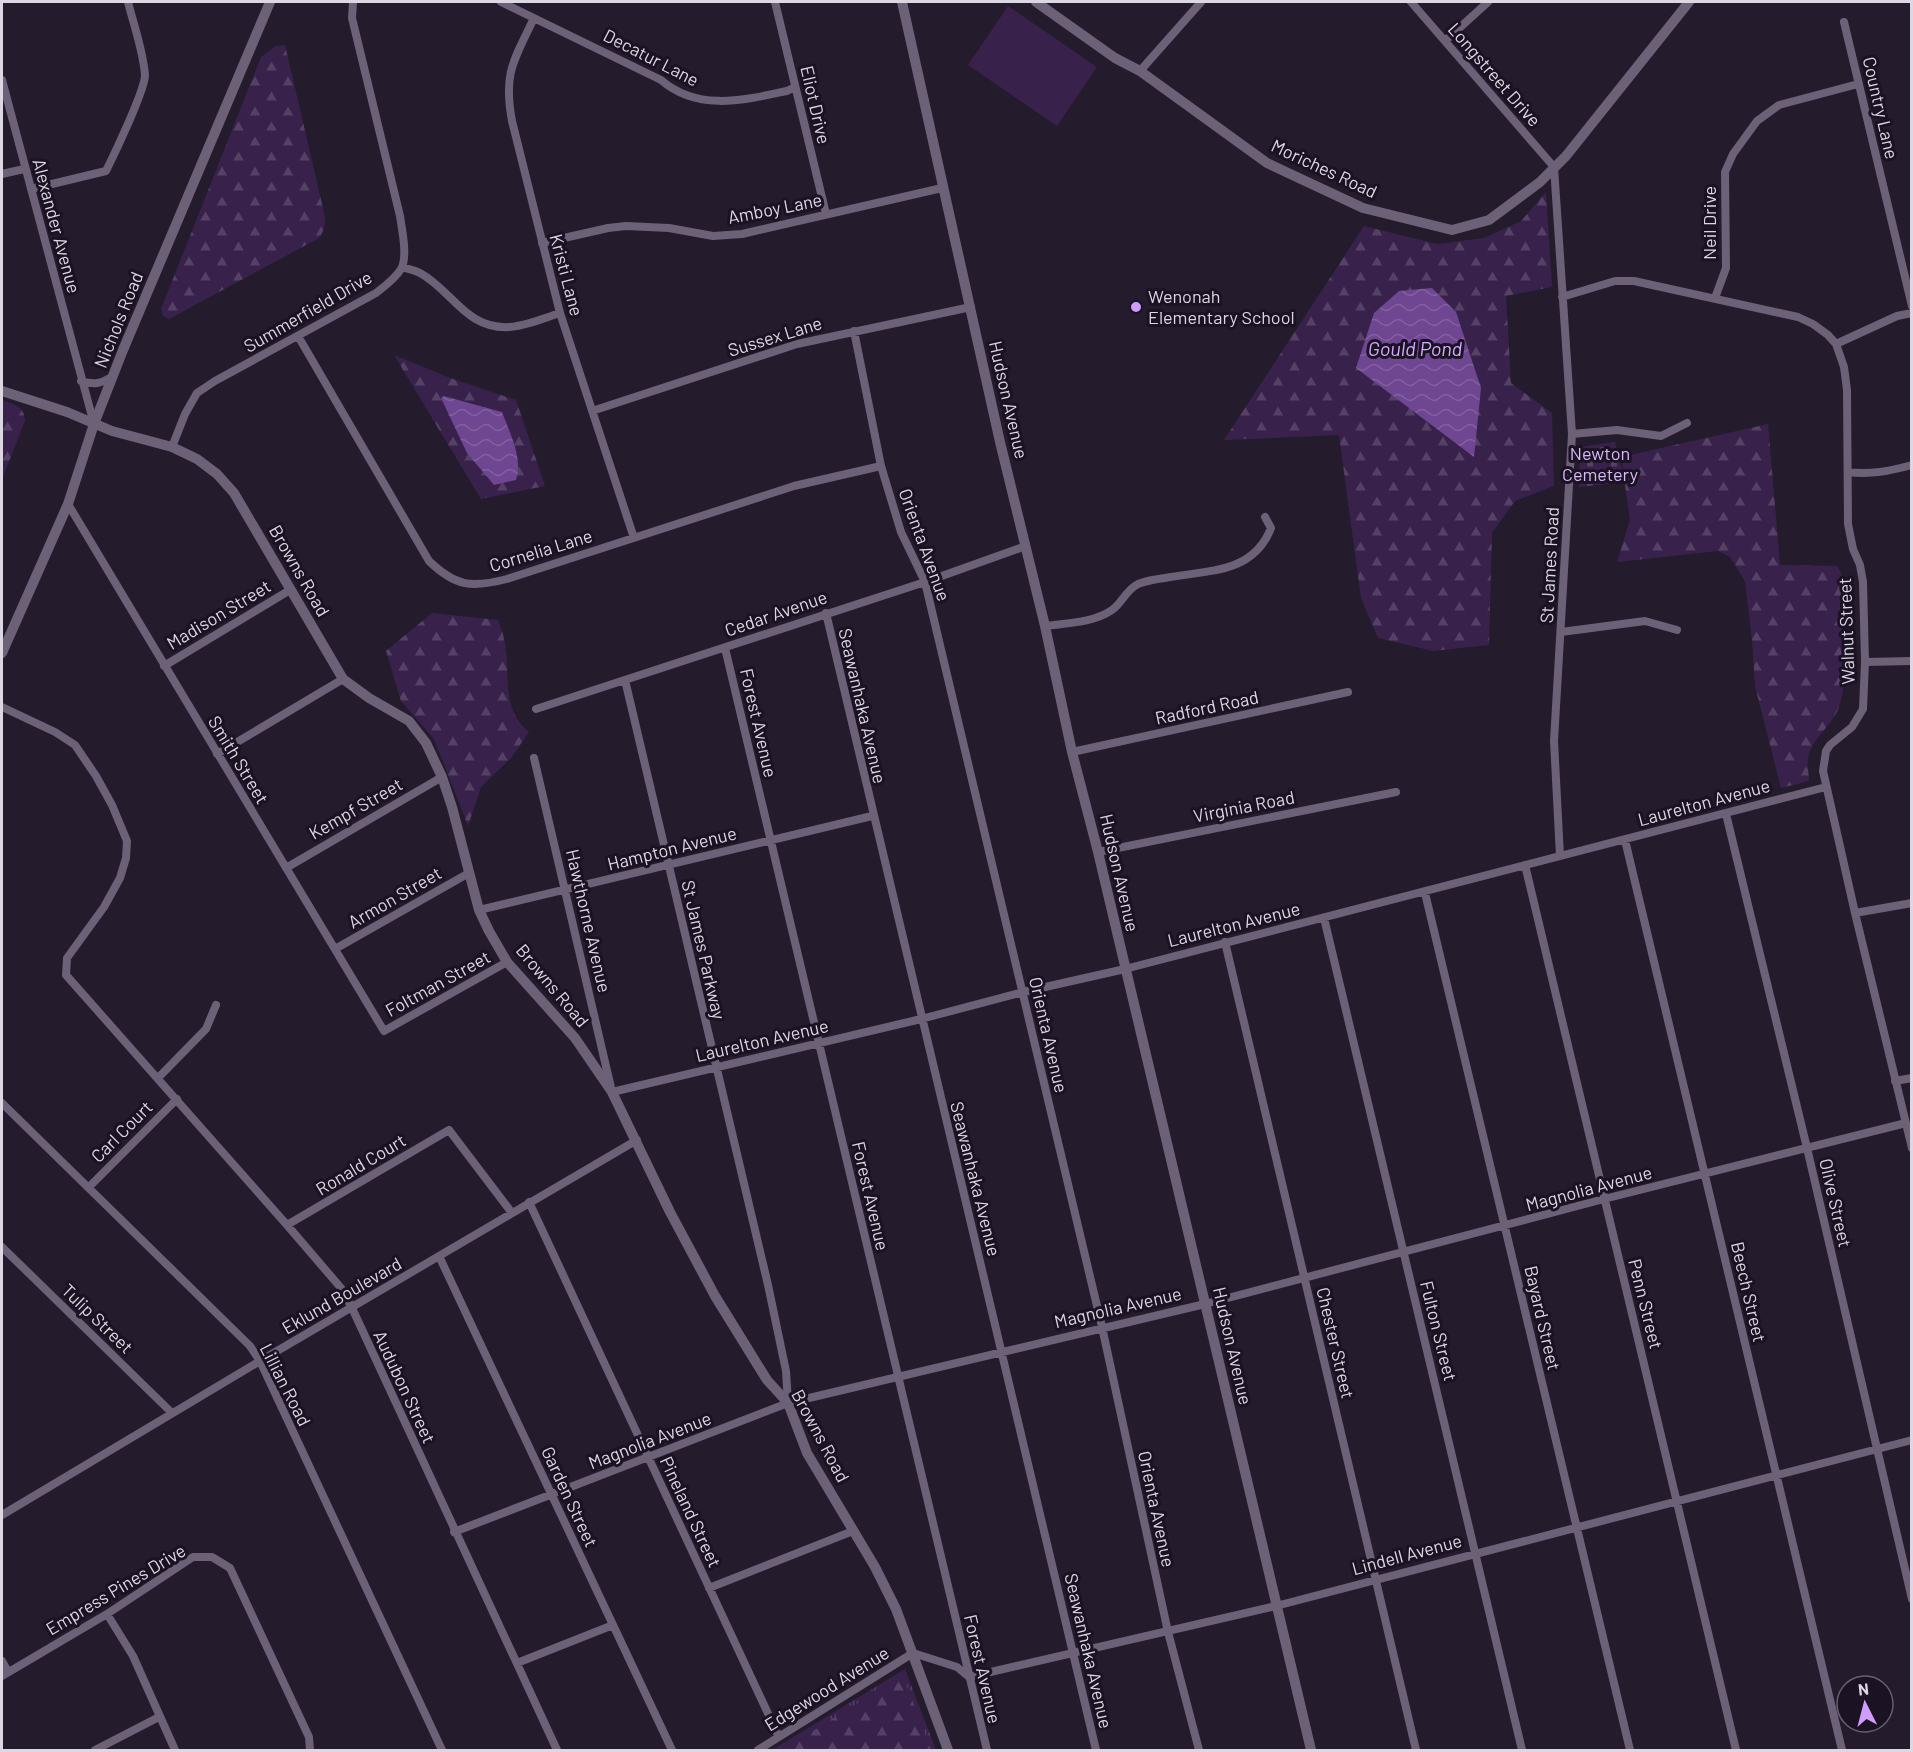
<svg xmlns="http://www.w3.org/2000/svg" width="1913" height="1752" font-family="Barlow,sans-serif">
<defs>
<pattern id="grass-tufts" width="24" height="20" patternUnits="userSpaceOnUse" patternTransform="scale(1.5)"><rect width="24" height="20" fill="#38224b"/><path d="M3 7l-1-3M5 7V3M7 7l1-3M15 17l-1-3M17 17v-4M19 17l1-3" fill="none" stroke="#544165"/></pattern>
<pattern id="forest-firs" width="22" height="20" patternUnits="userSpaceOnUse" patternTransform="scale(1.5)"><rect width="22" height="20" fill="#38224b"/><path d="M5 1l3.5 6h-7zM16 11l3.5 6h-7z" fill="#544165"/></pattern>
<pattern id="cemetery-stones" width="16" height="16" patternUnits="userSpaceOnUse" patternTransform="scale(1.5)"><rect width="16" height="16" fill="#38224b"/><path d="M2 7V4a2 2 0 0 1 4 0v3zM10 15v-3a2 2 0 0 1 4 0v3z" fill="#544165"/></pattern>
<pattern id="water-waves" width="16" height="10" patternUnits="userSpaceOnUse" patternTransform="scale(1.5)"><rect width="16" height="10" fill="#6e4691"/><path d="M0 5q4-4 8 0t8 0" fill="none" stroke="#8260a0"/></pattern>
</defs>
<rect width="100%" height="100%" fill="#241b2d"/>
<path fill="url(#grass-tufts)" d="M905 1669 936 1750H772Z"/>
<path fill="url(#forest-firs)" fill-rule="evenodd" d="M285 45 323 208C326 221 326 228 319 238L169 319 163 316 161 309 261 57 276 46Z
M1546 192 1552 287 1506 296 1511 383 1552 413 1554 486 1515 501 1492 533 1489 645 1433 651 1378 638 1361 598 1339 435 1224 440 1364 226 1437 244 1484 238 1521 221Z
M394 355 450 378 516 400 545 486 481 499ZM445 396 502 412 517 456 441 398Z
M2 400C13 404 25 406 25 421L2 479Z
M1768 424 1780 565 1837 566 1842 575C1844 615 1851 670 1839 707 1832 726 1812 738 1808 758 1807 765 1809 774 1809 781L1781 788 1755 686 1752 640 1745 581 1730 557 1718 551 1617 562 1630 520 1621 457Z
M432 613 498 620C500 626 503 632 504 639 512 671 499 708 529 732L511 758 481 787 468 826 434 739 401 701 386 651Z
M901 1680 906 1683 931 1750H783L891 1682Z"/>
<path fill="url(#cemetery-stones)" d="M1615 442 1625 482 1579 487 1580 447Z"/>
<path fill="#38224b" d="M1008 6 1097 67 1057 126 968 65Z"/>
<path fill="url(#water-waves)" d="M1432 288 1456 312 1481 388 1474 457 1356 368 1374 313 1399 291Z
M444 396 502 412C510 434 523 457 516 480L494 485 467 453 441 398Z"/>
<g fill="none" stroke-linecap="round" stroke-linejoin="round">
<path stroke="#6c6177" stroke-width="8" d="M501 2 661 80C698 112 744 100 787 91L795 87
M775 2 826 214
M1411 2 1554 167 1572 434 1554 741 1560 856
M534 18C514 60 503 73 512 121L560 313 634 538
M1844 22 1912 306
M1445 41 1488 2
M1140 71 1201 2
M2 80 94 424
M2 174 24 169
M31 189 106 171C114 155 145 90 145 75 143 50 134 26 128 2
M542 243 608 228 626 226 669 228 713 236 742 234 942 188
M402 267C408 269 415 270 420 273 453 291 466 330 510 327 527 326 544 318 560 313
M1562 297 1615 281H1634L1798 317 1813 324 1828 335 1836 344 1844 367 1847 390 1848 524 1853 549 1860 565 1863 582 1865 662 1863 709 1852 727 1830 745 1826 751 1823 771 1855 913 1912 1148
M1715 298 1726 268 1725 172 1733 154 1757 121 1779 105 1858 84
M854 331 881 466 901 532 925 582 1102 1327 1168 1632 1199 1750
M298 336 429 561C456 587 472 588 507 579L794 486 881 466
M1836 344 1897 316 1912 313
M81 381C94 385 101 384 113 376
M592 411 797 344 971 307
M1572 434 1617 430 1661 436 1687 423
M172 447 185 414 197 393 215 381 376 293C385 286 395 279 401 269 408 257 402 230 400 216L352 18 353 2
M1848 472C1870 475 1890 471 1912 465
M68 504 384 1031 507 962
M826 613 1096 1750
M1045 626C1067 623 1093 623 1112 610 1122 603 1126 590 1138 584 1146 581 1157 579 1165 578 1208 570 1253 574 1271 528L1265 517
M1561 632 1645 621 1677 630
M725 648 987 1750
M1865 662 1912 661
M164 666 290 590
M625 680 768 1285 786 1371 788 1403
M2 707 55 732 75 745 96 776 112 805 127 841 126 858 120 878 104 907 67 958 66 975 287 1225 341 1288 352 1308 557 1750
M536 709 925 582 1026 546
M1072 752 1348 692
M217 754 343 679
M534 758 612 1092 921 1019 1023 992 1125 969 1826 787
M1726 814 1807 1148 1912 1599
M1625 840 1842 1750
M1098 852 1396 792
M1525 865 1736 1750
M286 868 442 777
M1425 893 1630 1750
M479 910 872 816
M1855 913 1912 903
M1324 918 1522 1750
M1225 942 1416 1750
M335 949 469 873
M158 1078 206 1029 216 1005
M1895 1081 1912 1078
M2 1103 250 1346 260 1361 442 1750
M89 1187 177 1099
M529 1202 779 1737
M287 1225 449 1130 512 1213
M2 1247 172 1413
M439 1256 672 1750
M2 1515 260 1361 637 1140
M454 1532 788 1403 1205 1304 1604 1199 1906 1123
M709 1588 853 1531
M107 1614 133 1656 175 1750
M2 1661 8 1672
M517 1663 613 1625
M2 1676 107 1614 193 1557H212L230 1568 309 1737 310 1750
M95 1750 159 1717
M758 1750 913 1653 957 1667 969 1677 1276 1606 1912 1440"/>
<path stroke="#6c6177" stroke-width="10" d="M902 2 1000 442 1045 626 1072 752 1098 852 1311 1750
M1036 2 1115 58 1140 71 1267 163 1363 208 1452 230 1489 220 1540 182 1566 156 1689 2
M2 391 67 412 112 431 172 447 197 459 217 474 234 493 343 679 369 698 409 721 426 743 442 777 452 807 479 910 489 931 507 962 575 1038 612 1092 670 1212 715 1296 767 1380 788 1403 807 1453 875 1567 896 1609 948 1750
M2 653 68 504 94 424 123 350 270 2"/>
</g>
<circle fill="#d09dff" stroke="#1b1223" stroke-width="2" cx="1136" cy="307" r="6"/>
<g text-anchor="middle" stroke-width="6" stroke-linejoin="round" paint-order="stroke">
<g font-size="18" fill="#ddd7e4" stroke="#1b1223">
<text transform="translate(651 58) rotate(27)" y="6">Decatur Lane</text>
<text transform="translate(1494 75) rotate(49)" y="6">Longstreet Drive</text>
<text transform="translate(815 105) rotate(77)" y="6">Eliot Drive</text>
<text transform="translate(1880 108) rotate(77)" y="6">Country Lane</text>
<text transform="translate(1324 169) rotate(25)" y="6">Moriches Road</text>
<text transform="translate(775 209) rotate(-11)" y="6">Amboy Lane</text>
<text transform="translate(1710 223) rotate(-90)" y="6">Neil Drive</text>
<text transform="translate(56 226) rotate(75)" y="6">Alexander Avenue</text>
<text transform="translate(566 275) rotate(75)" y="6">Kristi Lane</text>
<text transform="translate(308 312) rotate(-30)" y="6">Summerfield Drive</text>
<text transform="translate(119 320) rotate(-68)" y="6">Nichols Road</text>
<text transform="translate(775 337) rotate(-17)" y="6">Sussex Lane</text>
<text transform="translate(1008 400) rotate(77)" y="6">Hudson Avenue</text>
<text transform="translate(924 545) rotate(70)" y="6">Orienta Avenue</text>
<text transform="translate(541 551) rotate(-17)" y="6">Cornelia Lane</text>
<text transform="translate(1550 565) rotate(-87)" y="6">St James Road</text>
<text transform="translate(299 571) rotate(60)" y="6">Browns Road</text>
<text transform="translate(776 614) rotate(-19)" y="6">Cedar Avenue</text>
<text transform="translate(219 615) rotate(-31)" y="6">Madison Street</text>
<text transform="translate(1847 631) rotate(-92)" y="6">Walnut Street</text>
<text transform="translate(862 706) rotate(77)" y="6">Seawanhaka Avenue</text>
<text transform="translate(1207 708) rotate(-12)" y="6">Radford Road</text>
<text transform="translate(758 723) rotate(77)" y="6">Forest Avenue</text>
<text transform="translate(238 760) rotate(59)" y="6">Smith Street</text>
<text transform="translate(1704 803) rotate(-15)" y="6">Laurelton Avenue</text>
<text transform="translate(1244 807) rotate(-11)" y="6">Virginia Road</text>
<text transform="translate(356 809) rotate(-30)" y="6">Kempf Street</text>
<text transform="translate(672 849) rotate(-14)" y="6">Hampton Avenue</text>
<text transform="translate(1119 873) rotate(77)" y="6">Hudson Avenue</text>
<text transform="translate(395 898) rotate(-30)" y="6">Armon Street</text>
<text transform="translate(588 921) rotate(77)" y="6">Hawthorne Avenue</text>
<text transform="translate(1234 925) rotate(-14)" y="6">Laurelton Avenue</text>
<text transform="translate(703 950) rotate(77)" y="6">St James Parkway</text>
<text transform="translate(438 984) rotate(-29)" y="6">Foltman Street</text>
<text transform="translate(552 986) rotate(50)" y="6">Browns Road</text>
<text transform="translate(1048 1035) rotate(77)" y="6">Orienta Avenue</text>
<text transform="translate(762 1041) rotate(-13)" y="6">Laurelton Avenue</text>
<text transform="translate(122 1132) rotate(-45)" y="6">Carl Court</text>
<text transform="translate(361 1165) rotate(-31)" y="6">Ronald Court</text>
<text transform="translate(975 1179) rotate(76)" y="6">Seawanhaka Avenue</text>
<text transform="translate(1589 1189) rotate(-15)" y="6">Magnolia Avenue</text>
<text transform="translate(870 1196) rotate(77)" y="6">Forest Avenue</text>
<text transform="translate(1835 1203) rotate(77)" y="6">Olive Street</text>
<text transform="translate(1748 1292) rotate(77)" y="6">Beech Street</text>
<text transform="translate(342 1296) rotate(-30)" y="6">Eklund Boulevard</text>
<text transform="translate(1645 1304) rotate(76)" y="6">Penn Street</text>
<text transform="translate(1118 1308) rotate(-13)" y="6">Magnolia Avenue</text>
<text transform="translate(1542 1318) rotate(77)" y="6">Bayard Street</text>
<text transform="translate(97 1319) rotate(44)" y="6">Tulip Street</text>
<text transform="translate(1438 1331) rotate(76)" y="6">Fulton Street</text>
<text transform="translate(1335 1343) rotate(77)" y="6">Chester Street</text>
<text transform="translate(1232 1346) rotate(77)" y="6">Hudson Avenue</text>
<text transform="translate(285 1385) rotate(63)" y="6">Lillian Road</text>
<text transform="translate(404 1387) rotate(65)" y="6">Audubon Street</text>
<text transform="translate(820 1436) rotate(62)" y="6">Browns Road</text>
<text transform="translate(650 1441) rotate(-21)" y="6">Magnolia Avenue</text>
<text transform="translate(569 1497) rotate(65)" y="6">Garden Street</text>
<text transform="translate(1156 1509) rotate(78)" y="6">Orienta Avenue</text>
<text transform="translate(690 1512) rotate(65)" y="6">Pineland Street</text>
<text transform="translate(1407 1555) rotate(-15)" y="6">Lindell Avenue</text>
<text transform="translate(116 1590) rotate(-31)" y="6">Empress Pines Drive</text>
<text transform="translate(1088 1651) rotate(77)" y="6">Seawanhaka Avenue</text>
<text transform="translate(982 1669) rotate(77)" y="6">Forest Avenue</text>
<text transform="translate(827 1689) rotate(-32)" y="6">Edgewood Avenue</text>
</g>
<g font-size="18" fill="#ddd7e4" stroke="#1b1223" text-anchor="start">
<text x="1148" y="303">Wenonah<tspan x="1148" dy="21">Elementary School</tspan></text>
</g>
<g font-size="18" fill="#dabaf9" stroke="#1b1223">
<text x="1600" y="460">Newton<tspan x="1600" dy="21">Cemetery</tspan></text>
</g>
<g font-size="20" font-style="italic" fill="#d5abfe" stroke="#1b1223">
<text x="1415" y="356">Gould Pond</text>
</g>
</g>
<rect width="1913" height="1752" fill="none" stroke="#ddd7e4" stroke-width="6"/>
<g transform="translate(1865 1704) rotate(354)"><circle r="28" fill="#1b1223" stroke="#696170" stroke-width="1.5"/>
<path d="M0-4.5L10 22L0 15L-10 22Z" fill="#d09dff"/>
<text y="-9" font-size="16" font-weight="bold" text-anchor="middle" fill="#ddd7e4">N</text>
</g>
</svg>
